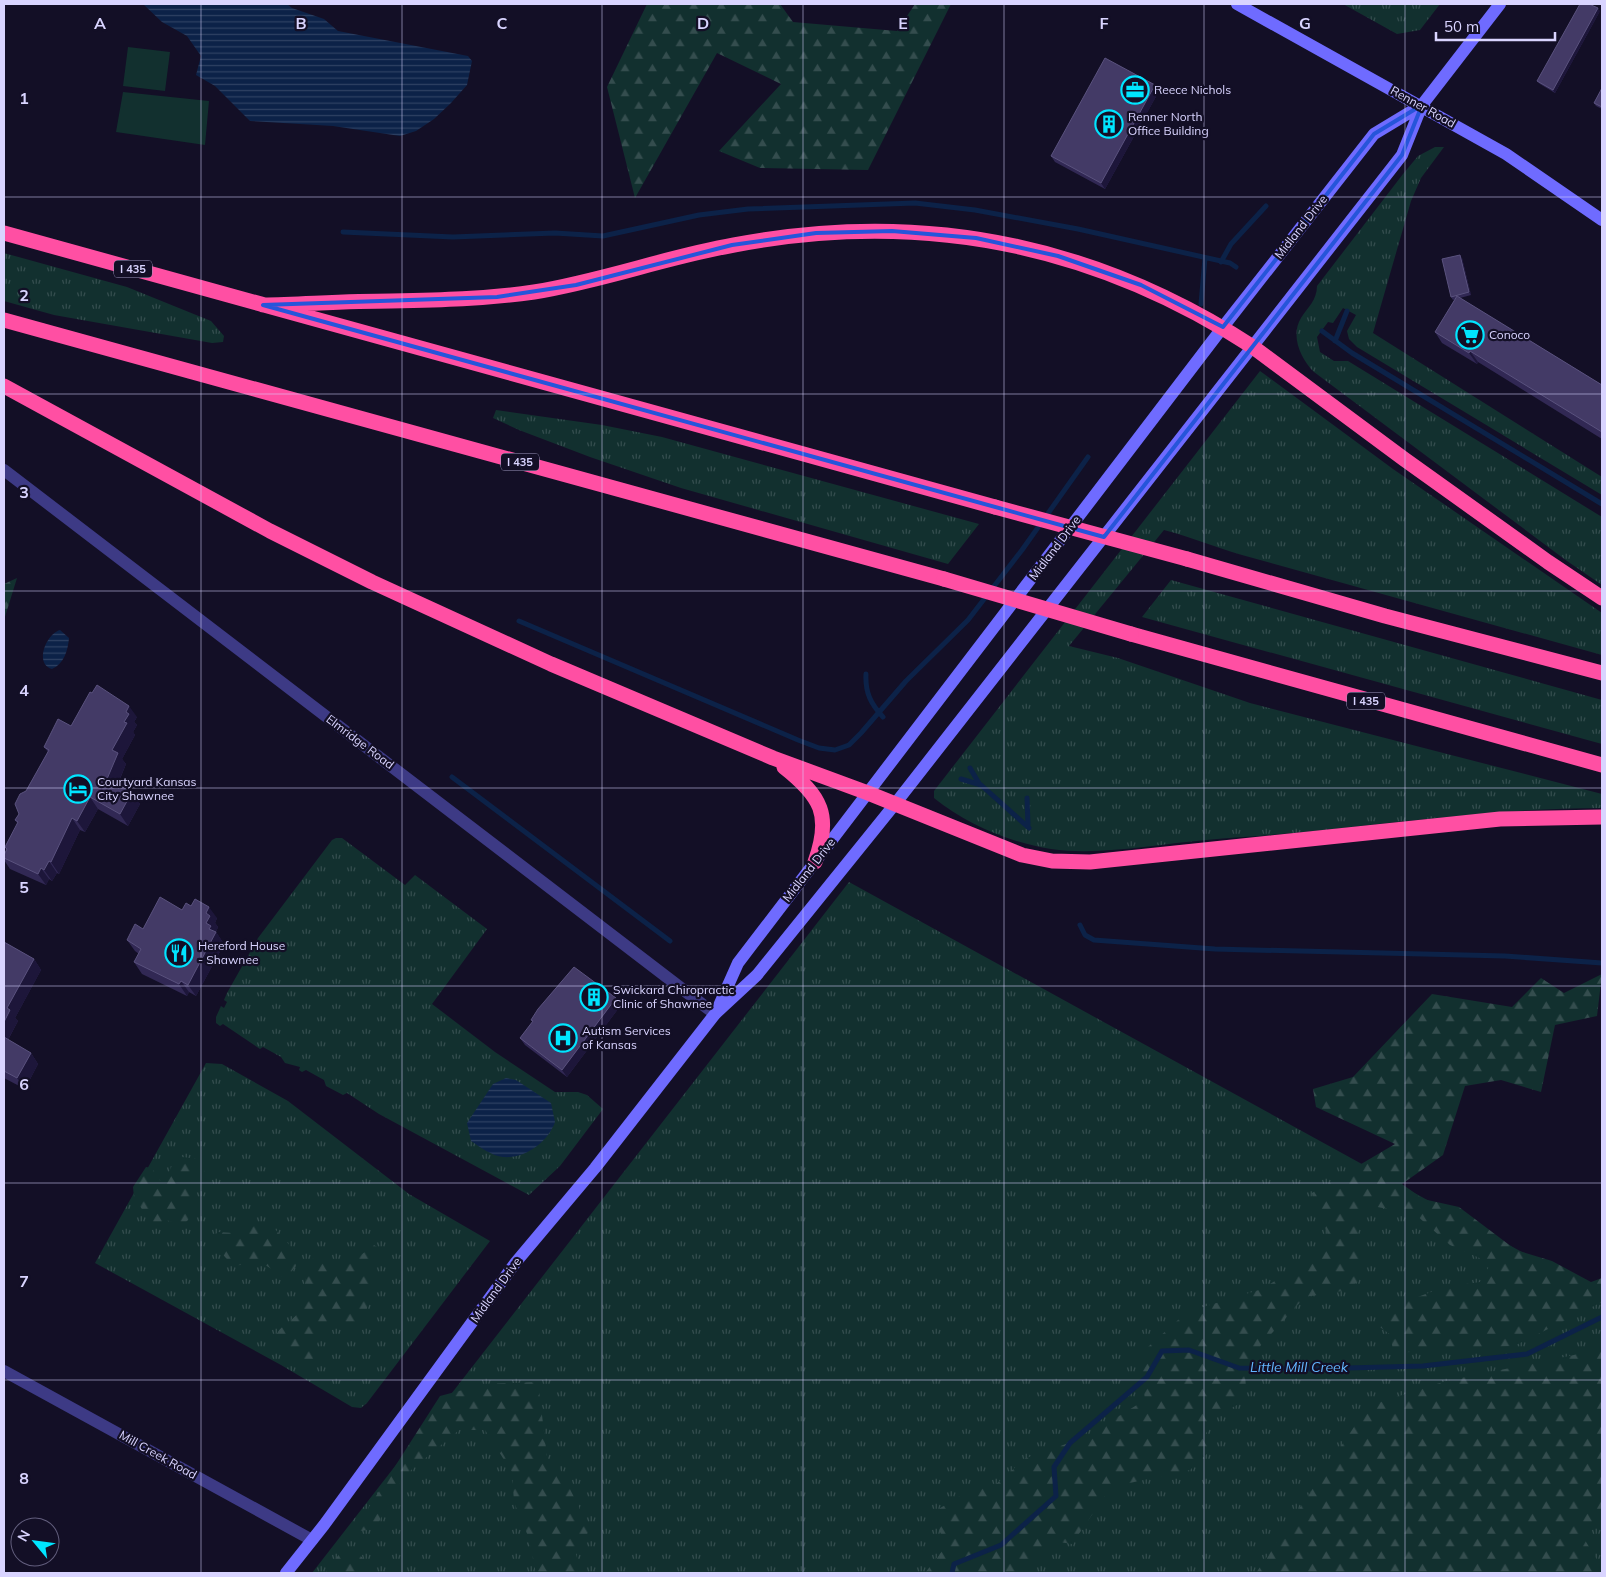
<svg xmlns="http://www.w3.org/2000/svg" width="1606" height="1577" font-family="Mulish,sans-serif">
<defs>
<pattern id="grass-tufts" width="24" height="20" patternUnits="userSpaceOnUse" patternTransform="scale(1.25)"><rect width="24" height="20" fill="#12302f"/><path d="M3 7l-1-3M5 7V3M7 7l1-3M15 17l-1-3M17 17v-4M19 17l1-3" fill="none" stroke="#344d4e"/></pattern>
<pattern id="forest-firs" width="22" height="20" patternUnits="userSpaceOnUse" patternTransform="scale(1.25)"><rect width="22" height="20" fill="#12302f"/><path d="M5 1l3.5 6h-7zM16 11l3.5 6h-7z" fill="#344d4e"/></pattern>
<pattern id="water-rules" width="6" height="5" patternUnits="userSpaceOnUse" patternTransform="scale(1.25)"><rect width="6" height="5" fill="#0c2248"/><path d="M0 2.5h6" fill="none" stroke="#2f4163"/></pattern>
</defs>
<rect width="100%" height="100%" fill="#130f26"/>
<path fill="url(#grass-tufts)" d="M1343 4H1440L1420 30 1397 34Z
M1435 147H1444L1421 178 1411 201 1373 333 1602 477V495L1357 347 1349 339 1347 331 1356 315 1343 308 1333 323 1328 322 1317 337 1320 352 1334 361H1348L1602 517V585L1567 561 1314 372C1301 359 1290 336 1301 318 1308 307 1317 300 1317 286L1403 174 1418 156Z
M4 253 127 287 211 321 224 336 223 342 212 343 54 315 4 301Z
M1260 371 1393 469 1602 613V655L1242 555C1215 547 1191 537 1164 530L1069 646 1118 658 1250 703 1602 794V808C1499 808 1396 823 1293 833 1264 836 1235 837 1206 840 1157 844 1100 856 1051 849 1011 843 966 824 934 798V791Z
M496 410 602 425 662 437 979 524 948 564 681 488 590 457 519 430 493 418Z
M1171 580 1602 700V744L1142 617Z
M336 838H342L405 885 415 875 487 929 432 1004 495 1052 555 1092H578L587 1095 603 1109 560 1166 529 1195 379 1114 347 1093 343 1095 326 1086 324 1080 306 1070 302 1072 299 1070 300 1067 285 1063 281 1057 263 1047 260 1049 223 1024 220 1026 216 1023V1017L221 1006 224 1008 227 1002 224 1000 227 993 258 938 332 840Z
M849 882 1602 1296V1573H312Z
M206 1063 222 1064 288 1101 409 1194 490 1241 367 1403 361 1408 352 1407 281 1365 95 1263Z"/>
<path fill="url(#forest-firs)" d="M647 4H780L793 22 897 31 915 4H951L868 170 760 168 719 151 781 84 717 53 635 198 607 87Z
M17 578 4 620V584Z
M1602 974 1597 1016 1555 1025 1541 1092 1501 1080 1465 1086 1443 1155 1402 1184 1423 1199 1459 1207 1516 1250 1552 1261 1591 1282 1602 1278V1302L1514 1346 1393 1353 1391 1335 1377 1325 1390 1307 1445 1287 1480 1282 1491 1263 1450 1245 1415 1214 1372 1206 1355 1217 1364 1262 1358 1282 1342 1291 1305 1297 1261 1345 1245 1373 1246 1389 1237 1405 1216 1416 1205 1435 1211 1450 1190 1470 1111 1487 1072 1544 1053 1541 1023 1573H925L946 1546 932 1513 970 1490 995 1485 1026 1458 1083 1438 1145 1400 1139 1355 1187 1312 1262 1289 1317 1255 1328 1243 1327 1230 1316 1219 1312 1193 1395 1144 1316 1107 1313 1089 1353 1077 1432 994 1512 1007 1541 978 1564 993Z
M181 1157C191 1158 202 1158 207 1167L202 1176H193C186 1190 200 1218 181 1225L166 1220 157 1225C144 1219 143 1207 134 1198L133 1187 146 1167 152 1168 159 1180 165 1181 174 1161Z
M254 1222 272 1226 295 1251 297 1258 296 1266 288 1276 283 1277 261 1262 233 1266 218 1249 215 1235 218 1232 234 1233 239 1227Z
M374 1245 380 1249V1254L372 1266 373 1283 367 1308 354 1322 329 1325 321 1330 313 1359 303 1361C297 1359 295 1356 291 1353 256 1331 293 1327 301 1308 307 1292 302 1275 312 1259L318 1258 353 1261Z
M1602 1343V1510L1583 1537 1602 1568V1573H1256L1368 1406 1446 1381 1574 1355Z
M538 1382 548 1465 559 1467 590 1529 576 1554 581 1573H536L528 1536 514 1502 512 1472 485 1430H459L404 1476 375 1529 353 1532 440 1396 485 1384Z
M343 1549 362 1557 370 1572 325 1573Z"/>
<path fill="#12302f" d="M128 47 170 52 165 91 123 86Z
M123 92 209 101 205 145 116 132Z"/>
<path fill="url(#water-rules)" d="M143 4H287L292 8 324 19 338 31 468 56 472 61 467 85 451 103 434 119 416 131 400 136 333 126 250 121 215 86 196 75 201 56 187 36 162 22Z
M60 630 69 638C68 650 64 664 52 669 34 664 46 634 60 630Z
M506 1078 516 1080 551 1103 555 1122C548 1142 525 1159 503 1157 492 1156 480 1147 471 1141L467 1123 493 1084Z"/>
<g fill="none" stroke-linecap="round" stroke-linejoin="round">
<path stroke="#0c2248" stroke-width="5" d="M343 232 453 237 555 233 603 236 699 215 748 209 915 203 975 210 1078 229 1230 263 1236 267
M1221 262 1231 244 1266 206
M1201 304 1205 258
M1322 331 1352 353 1602 504
M1335 341 1347 311
M519 621 798 740 819 748 835 750 849 745 861 733 906 681 968 620 1022 550 1088 457
M866 674C865 693 871 704 883 717
M970 768 980 785
M452 777 670 941
M961 779 981 785 1029 828
M1027 798 1028 825
M1080 925 1085 935 1094 940 1215 949 1505 956 1602 963
M952 1573 954 1564 1001 1545 1056 1496 1054 1467 1070 1443 1147 1377 1162 1351 1189 1350 1239 1368 1309 1369 1423 1366 1527 1354 1602 1317"/>
<path stroke="#3d3a85" stroke-width="12" d="M4 470 715 1014
M4 1371 312 1540"/>
<path stroke="#6f6bff" stroke-width="12" d="M1237 4 1506 154 1602 220
M718 1008 738 963 1223 327 1374 134 1422 105
M286 1573 324 1525 516 1262 595 1168 715 1014 757 975 895 804 1402 155 1422 105 1500 4"/>
<path stroke="#ff4fa3" stroke-width="15" d="M4 233 995 507
M263 305C306 304 348 301 391 301 439 300 486 299 534 292 602 281 666 257 734 245 921 209 1093 243 1253 347L1404 459 1548 562 1602 598
M4 320 944 579
M4 386 270 531 372 582 551 664 773 758 868 793 1022 855 1052 861 1090 862 1500 819 1602 817
M1187 559 1385 616 1602 673
M1131 634 1602 765
M784 767C821 796 832 815 815 862"/>
<path stroke="#ff4fa3" stroke-width="15" d="M995 507 1187 559
M944 579 1131 634"/>
</g>
<path fill="#312854" d="M1600 11 1555 93 1540 84 1537 81Z
M1602 88V109L1596 106 1594 103Z
M1159 91 1105 189 1055 162 1051 156Z
M1462 258 1471 295 1460 298 1602 385V439L1478 362 1477 364 1442 343 1435 332 1455 299 1453 300 1451 297Z
M137 717 134 722 137 725 133 732 135 735 122 759 126 764 118 784 132 792 140 804 128 826 98 809 85 832 80 830 59 874 57 873 52 881 49 879 46 885 10 869 4 860V855L6 850 5 847 18 824 15 820 19 814 26 791 48 752 44 747 71 726Z
M182 910 217 918 215 923 218 927 216 932 224 944 196 996 189 992 187 996 142 974 134 962 139 954 135 951 127 940 143 929Z
M4 942 34 959 41 970 15 1018 18 1021 8 1040 31 1053 38 1064 25 1089 4 1078Z
M621 1005 567 1077 525 1045 520 1038 533 1022 531 1020Z"/>
<path fill="#1d163a" d="M1598 8 1600 11 1555 93 1553 90Z
M1155 85 1159 91 1105 189 1101 183Z
M1460 255 1462 258 1471 295 1469 292Z
M1470 351 1478 362 1477 364 1469 353Z
M129 706 137 717 134 722 137 725 133 732 135 735 122 759 126 764 115 790 107 779 112 750 124 722 126 712Z
M132 792 140 804 128 826 120 814Z
M90 797 98 809 85 832 77 821Z
M72 818 80 830 59 874 51 862Z
M49 861 57 873 52 881 44 870Z
M41 868 49 879 46 885 38 874Z
M209 907 217 918 215 923 218 927 216 932 224 944 196 996 188 985 209 929 206 923V913Z
M34 959 41 970 15 1018 18 1021 5 1045 4 1043V1022L7 1008Z
M181 981 189 992 187 996 179 984Z
M616 998 621 1005 567 1077 562 1070Z
M31 1053 38 1064 25 1089 17 1078Z"/>
<path fill="#433a66" stroke="#5a527e" d="M1580 4H1589L1598 8 1553 90 1537 81Z
M1105 58 1155 85 1101 183 1051 156Z
M1602 88V107L1594 103Z
M1460 255 1469 292 1451 297 1442 259Z
M1457 296 1602 385V432L1470 351 1469 353 1435 332Z
M97 685 129 706 126 712 129 714 124 722 127 723 112 750 118 753 107 779 132 792 120 814 90 797 77 821 72 818 51 862 49 861 44 870 41 868 38 874 4 858V855L7 849 5 847 18 822 15 820 19 814 15 804 20 794 26 791 49 750 44 747 58 719 71 726 90 692 92 693Z
M160 897 182 910 186 903 191 906 195 899 209 907 206 913 210 916 206 923 211 926 209 929 216 932 188 985 181 981 179 984 134 962 141 949 127 940 135 924 143 929Z
M4 942 34 959 7 1008 10 1010 4 1022Z
M574 967 616 998 562 1070 520 1038 533 1021 531 1020 538 1009Z
M4 1037 31 1053 17 1078 4 1071Z"/>
<path fill="none" stroke="#2655da" stroke-width="4" stroke-linejoin="round" d="M1422 105 1402 155 1104 537 263 305 497 297 576 285 732 245 816 233 892 231 976 238 1058 256 1141 285 1223 327 1374 134Z"/>
<path fill="none" stroke="#d9d4ff" stroke-width="1" stroke-opacity="0.55" d="M201 4V1573M402 4V1573M602 4V1573M803 4V1573M1004 4V1573M1204 4V1573M1405 4V1573M4 197H1602M4 394H1602M4 591H1602M4 788H1602M4 986H1602M4 1183H1602M4 1380H1602"/>
<defs>
<g id="office-ring" transform="scale(1.4375)"><circle r="9.5" fill="#130f26" stroke="#00e5ff" stroke-width="1.5"/><path d="M-6-3h4V-5.5h4V-3h4V5H-6ZM-1-4.5V-3h2v-1.5ZM-6 0V1H6V0Z" fill="#00e5ff"/></g>
<g id="building-ring" transform="scale(1.4375)"><circle r="9.5" fill="#130f26" stroke="#00e5ff" stroke-width="1.5"/><path d="M-4-6H4V6H1V3H-1V6H-4ZM-2.5-4.3h1.7v1.8h-1.7ZM.8-4.3h1.7v1.8H.8ZM-2.5-1h1.7V.8h-1.7ZM.8-1h1.7V.8H.8Z" fill="#00e5ff"/></g>
<g id="supermarket-ring" transform="scale(1.4375)"><circle r="9.5" fill="#130f26" stroke="#00e5ff" stroke-width="1.5"/><path d="M-6-5.5h2.5l.6 2H6L4.5 2H-2.5L-4.4-4H-6ZM-1.5 3.2a1.3 1.3 0 1 0 .1 0ZM3 3.2a1.3 1.3 0 1 0 .1 0Z" fill="#00e5ff"/></g>
<g id="hotel-ring" transform="scale(1.4375)"><circle r="9.5" fill="#130f26" stroke="#00e5ff" stroke-width="1.5"/><path d="M-6-4.5h1.5V1H6V5H4.5V3h-9V5H-6ZM-4 0a1.8 1.8 0 1 1 3.6 0ZM.5 0V-2.5h3Q6-2.5 6 0Z" fill="#00e5ff"/></g>
<g id="restaurant-ring" transform="scale(1.4375)"><circle r="9.5" fill="#130f26" stroke="#00e5ff" stroke-width="1.5"/><path d="M-5-6h1v4h1v-4h1v4h1v-4h1v5L-1.5 .5V6h-2V.5L-5-1ZM5-6V6H3V1.5H1.5Q1.5-4 5-6Z" fill="#00e5ff"/></g>
<g id="hospital-ring" transform="scale(1.4375)"><circle r="9.5" fill="#130f26" stroke="#00e5ff" stroke-width="1.5"/><path d="M-5-5h3v3.5h4V-5h3V5h-3V1.5h-4V5h-3Z" fill="#00e5ff"/></g>
</defs>
<g fill-rule="evenodd">
<use href="#office-ring" x="1135" y="90"/>
<use href="#building-ring" x="1109" y="124"/>
<use href="#supermarket-ring" x="1470" y="335"/>
<use href="#hotel-ring" x="78" y="789"/>
<use href="#restaurant-ring" x="179" y="953"/>
<use href="#building-ring" x="594" y="997"/>
<use href="#hospital-ring" x="563" y="1038"/>
</g>
<g text-anchor="middle" stroke-width="4.5" stroke-linejoin="round" paint-order="stroke">
<g fill="#130f26" stroke="#9e99be" stroke-width="1">
<rect x="114" y="260.5" width="38" height="17" rx="4"/>
<rect x="501" y="453.5" width="38" height="17" rx="4"/>
<rect x="1347" y="692.5" width="38" height="17" rx="4"/>
</g>
<g font-size="11" font-weight="bold" fill="#d9d4ff">
<text x="133" y="273">I 435</text>
<text x="520" y="466">I 435</text>
<text x="1366" y="705">I 435</text>
</g>
<g font-size="12" fill="#d9d4ff" stroke="#130f26" text-anchor="start">
<text x="1154" y="94">Reece Nichols</text>
<text x="1128" y="121">Renner North<tspan x="1128" dy="14">Office Building</tspan></text>
<text x="1489" y="339">Conoco</text>
<text x="97" y="786">Courtyard Kansas<tspan x="97" dy="14">City Shawnee</tspan></text>
<text x="198" y="950">Hereford House<tspan x="198" dy="14">- Shawnee</tspan></text>
<text x="613" y="994">Swickard Chiropractic<tspan x="613" dy="14">Clinic of Shawnee</tspan></text>
<text x="582" y="1035">Autism Services<tspan x="582" dy="14">of Kansas</tspan></text>
</g>
<g font-size="12" fill="#d9d4ff" stroke="#130f26">
<text transform="translate(1423 107) rotate(29)" y="4">Renner Road</text>
<text transform="translate(1301 227) rotate(-52)" y="4">Midland Drive</text>
<text transform="translate(1055 548) rotate(-53)" y="4">Midland Drive</text>
<text transform="translate(360 742) rotate(37)" y="4">Elmridge Road</text>
<text transform="translate(809 870) rotate(-52)" y="4">Midland Drive</text>
<text transform="translate(496 1290) rotate(-54)" y="4">Midland Drive</text>
<text transform="translate(158 1455) rotate(29)" y="4">Mill Creek Road</text>
</g>
<g font-size="14" font-style="italic" fill="#62b6ff" stroke="#130f26">
<text x="1299" y="1372">Little Mill Creek</text>
</g>
</g>
<g font-size="16" text-anchor="middle" font-weight="bold" fill="#d9d4ff" stroke="#130f26" stroke-width="4.5" stroke-linejoin="round" paint-order="stroke">
<text x="100" y="29">A</text>
<text x="301" y="29">B</text>
<text x="502" y="29">C</text>
<text x="703" y="29">D</text>
<text x="903" y="29">E</text>
<text x="1104" y="29">F</text>
<text x="1305" y="29">G</text>
<text x="24" y="104">1</text>
<text x="24" y="301">2</text>
<text x="24" y="498">3</text>
<text x="24" y="696">4</text>
<text x="24" y="893">5</text>
<text x="24" y="1090">6</text>
<text x="24" y="1287">7</text>
<text x="24" y="1484">8</text>
</g>
<rect width="1606" height="1577" fill="none" stroke="#d9d4ff" stroke-width="10"/>
<g transform="translate(35 1542) rotate(299)"><circle r="24" fill="#130f26" stroke="#625e7d"/>
<path d="M0-4L9 19L0 12L-9 19Z" fill="#00e5ff"/>
<text y="-8" font-size="14" font-weight="bold" text-anchor="middle" fill="#d9d4ff">N</text>
</g>
<path d="M1436 32v8h119v-8" fill="none" stroke="#d9d4ff" stroke-width="2.5"/>
<text x="1444" y="32" font-size="15" fill="#d9d4ff" stroke="#130f26" stroke-width="4" paint-order="stroke">50 m</text>
</svg>
